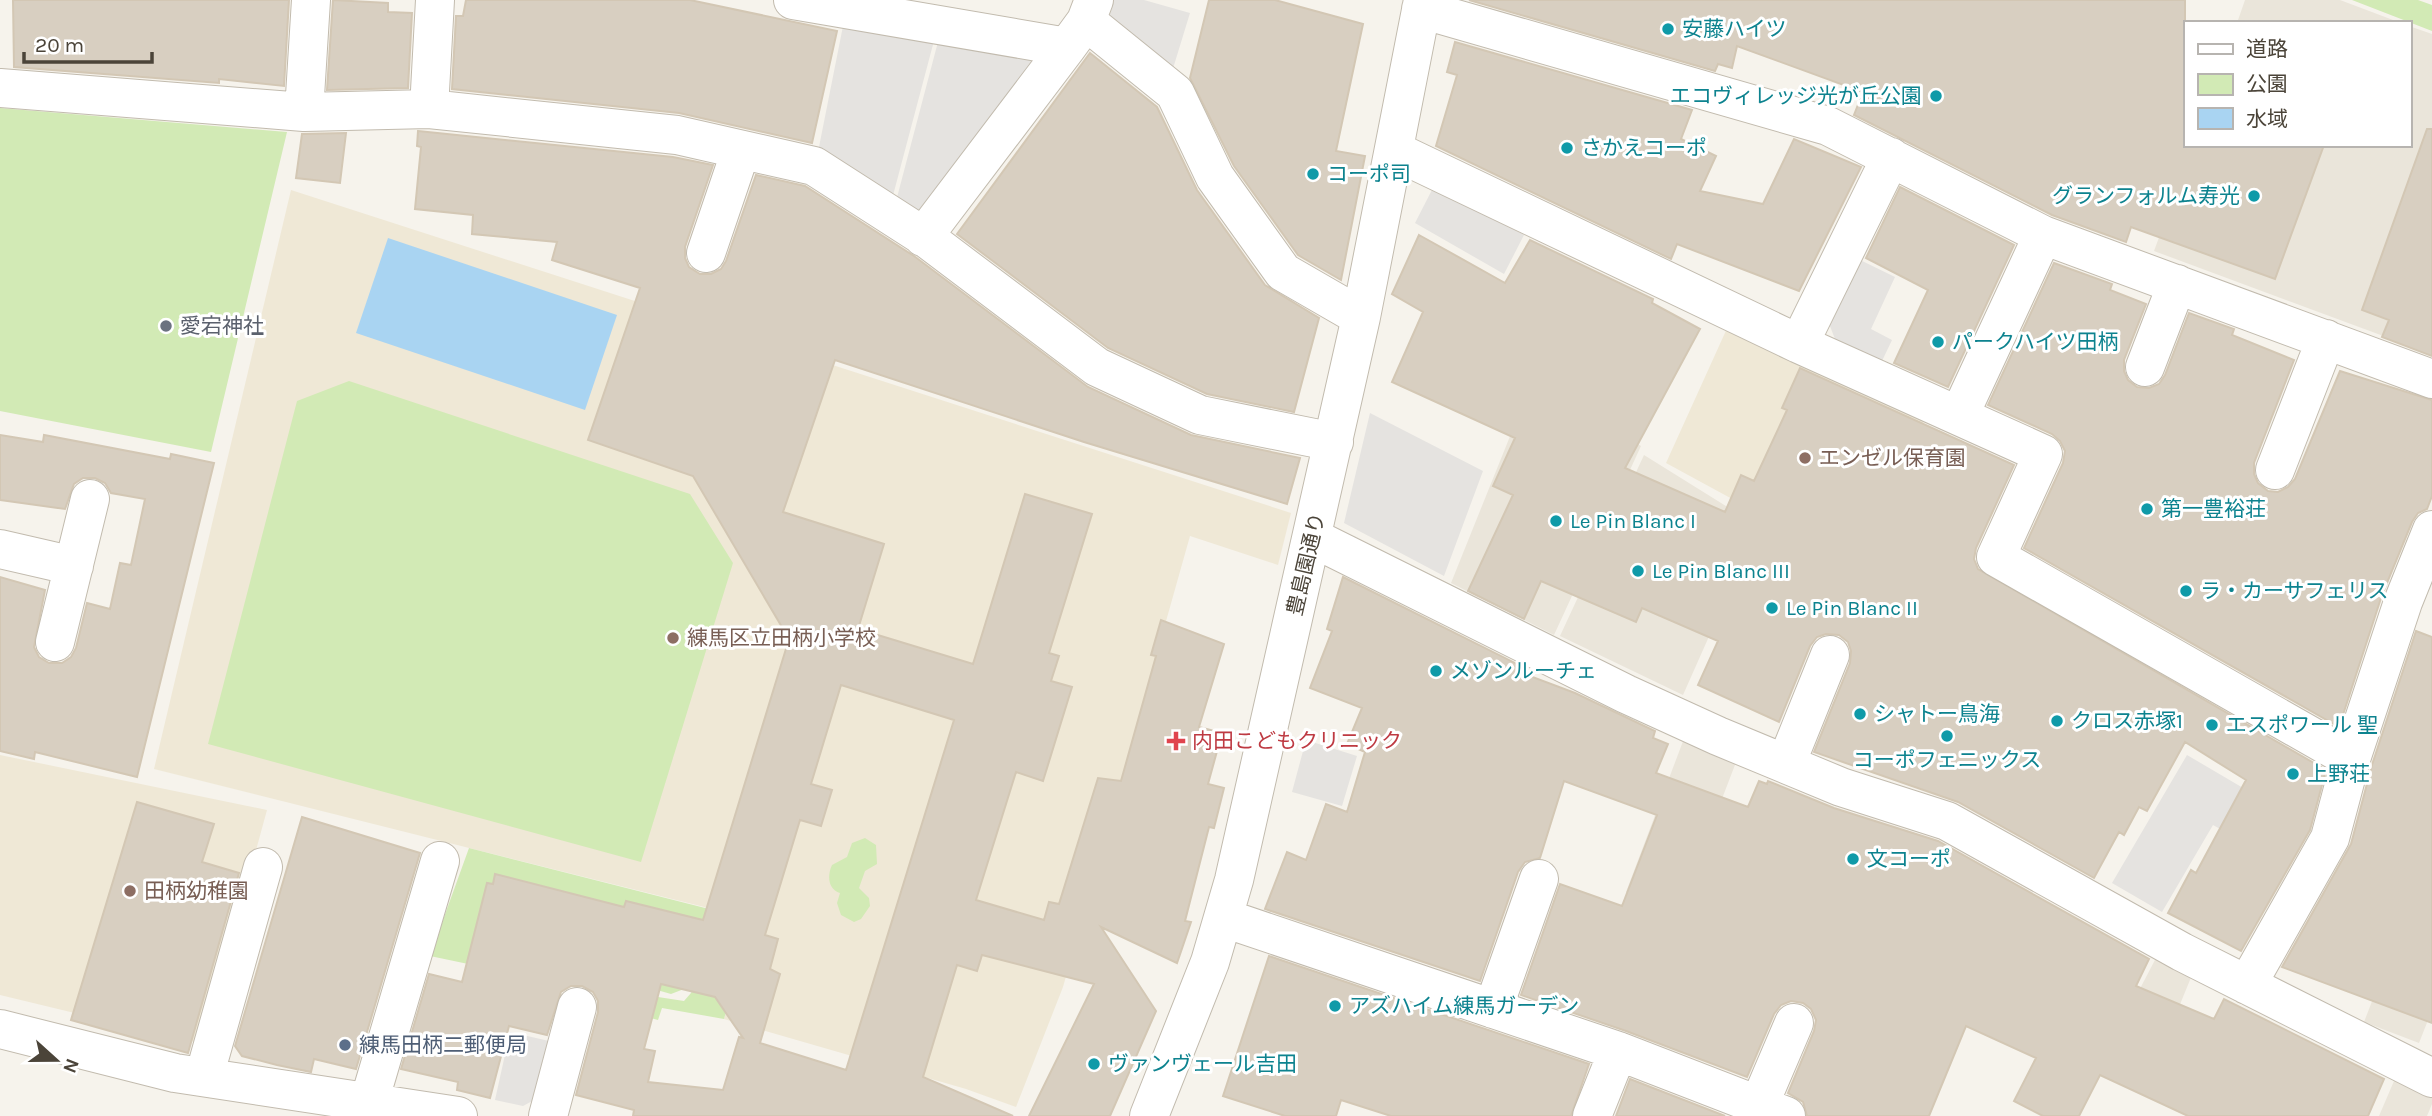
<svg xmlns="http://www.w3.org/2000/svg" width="2432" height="1116" font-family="Karla,'Noto Sans JP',sans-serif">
<rect width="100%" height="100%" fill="#f6f3ec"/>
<path fill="#eae5da" d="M2245 0H2340L2401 23H2237Z
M2409 26 2432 34V354L2154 251 2193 145H2409Z
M1531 384 1641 446 1554 635 1451 583Z
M1644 455 1758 526 1683 695 1560 636Z
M1685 736 1738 757 1679 911 1626 892Z
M2412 898 2432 1010 2419 1043 2364 1022Z
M2156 958 2192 975 2143 1095 2121 1025Z
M2397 1074 2432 1089V1104L2427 1116H2379Z"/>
<path fill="#efe8d6" d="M291 190 1291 513 1278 565 1190 536 1063 987 1016 1107 966 1089 724 1019 752 919 154 769Z
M1729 324 1927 415 1887 497 1872 575 1666 463Z
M0 755 267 810 203 1044 0 995Z"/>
<path fill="#d2eab5" d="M2352 0H2418L2432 5V31Z
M0 108 287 132 211 452 0 411Z
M349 381 690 494 733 563 641 862 208 744 297 401Z
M865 838 876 845 877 864 865 871 859 888 869 898 870 906 861 919 854 922 841 915 837 903 840 893C828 889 827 876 832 865L847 857 852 843Z
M469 848 713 910 684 989 671 994 643 986 657 909 626 901 624 907 496 874 493 884 487 883 476 926 569 985 430 956Z
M748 933 724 1019 662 1008 658 1020 632 1013 645 995 684 1001 691 993 695 982Z"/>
<path fill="#e5e3e0" d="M1106 0H1144L1190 13 1171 75 1107 25Z
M844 21 935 37 891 203 818 152Z
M939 38 1041 58 926 215 895 205Z
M1435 184 1524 235 1504 274 1415 223Z
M1854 257 1895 277 1871 329 1892 340 1882 361 1835 339 1826 316Z
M1370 413 1483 471 1444 576 1344 523Z
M1306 740 1357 756 1342 806 1292 792Z
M2187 755 2267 802 2243 842 2213 825 2162 912 2112 883Z
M510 1032 549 1041 536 1099 523 1106 495 1100Z"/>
<path fill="#a9d4f2" d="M388 238 617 315 585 410 356 333Z"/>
<path fill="#d8cfc1" stroke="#d3c7b4" stroke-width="2" fill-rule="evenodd" d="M13 0H289L284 86 219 79V83L14 67Z
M333 0 388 3V12L412 13 408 88 327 90Z
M466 0H690L837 31 812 143 679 113 452 89 456 16H463Z
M1209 0H1275L1363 24 1336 151 1365 156 1341 280 1298 255 1234 166 1190 78Z
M1469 0H2185V145H2324L2275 279 2131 227 2126 242 2052 215 1854 115 1863 92 1737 46 1732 68 1718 64 1715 71Z
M1455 42 1692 110 1681 139 1716 156 1700 191 1763 204 1794 139 1861 167 1799 291 1677 244 1671 259 1436 146 1457 75 1447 72Z
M1090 53 1157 107 1197 190 1265 285 1319 318 1294 412 1207 394 1108 348 957 234Z
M2427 129H2432V356L2382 337 2389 320 2362 310Z
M418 131 673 157 713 165 685 247V258L689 267 700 274H711L721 269 726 261 756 175 805 186 914 256 1088 387 1191 435 1300 458 1287 504 1084 442 835 360 783 512 884 544 858 629 973 664 1025 494 1092 514 1049 653 1059 656 1051 681 1072 687 1043 781 1016 772 976 900 1044 920 1049 902 1059 904 1098 778 1121 781 1156 656 1151 655 1161 620 1224 644 1199 727 1222 733 1208 784 1224 788 1214 828 1209 827 1185 921 1191 922 1177 963 1101 927 1156 1011 1110 1116H1029L1094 984 982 955 977 971 957 965 923 1077 1013 1116H633L634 1110 576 1095 598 1012V1001L593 992 582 986H571L561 992 547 1035 509 1026 490 1098 457 1090 458 1082 401 1069 429 974 462 982 487 883 493 884 495 874 624 907 626 901 703 920 789 639 693 476 588 440 640 288 552 260 557 242 472 234 473 215 415 209 421 147 417 146ZM841 685 954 720 846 1070 760 1043 780 974 770 969 778 939 765 935 800 820 821 826 832 790 811 784ZM661 984 715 997 743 1038 739 1037 723 1090 648 1082 655 1051 644 1049Z
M346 133 340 183 296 178 302 134Z
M1900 187 2014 245 1948 387 1894 363 1928 290 1866 258Z
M1419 235 1505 283 1530 240 1653 299 1652 303 1700 329 1625 468 1725 512 1741 475 1754 481 1787 410 1782 408 1800 368 2014 465 1976 548 1974 559 1978 569 2326 770 2310 830 2241 951 2168 913 2191 870 2196 873 2246 780 2185 742 2147 811 2139 807 2124 835 2119 832 2094 878 1958 802 1814 752 1850 663 1851 651 1848 642 1839 635 1826 634 1817 637 1810 646 1779 722 1698 685 1718 641 1642 608 1636 622 1541 581 1524 619 1468 591 1513 495 1493 486 1515 438 1392 382 1423 312 1392 294Z
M2054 263 2112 284 2110 290 2146 304 2124 360V371L2128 380 2137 387 2149 388 2159 384 2165 375 2189 313 2234 329 2232 335 2294 360 2254 463V474L2258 483 2268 491 2278 492 2288 487 2295 479 2340 371 2432 400V496L2427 509 2418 513 2412 522 2382 595 2339 727 2024 548 2063 463 2065 451 2060 441 2052 434 1988 405Z
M0 435 43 442 44 435 170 459 171 454 214 463 137 777 35 752 34 759 0 751V577L45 590 34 647 39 657 49 663H62L71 657 76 648 87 603 110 609 120 563 131 565 145 499 111 493 105 483 95 478H83L74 484 65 509 0 500Z
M1343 577 1529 670 1527 675 1575 693 1655 731 1653 738 1668 744 1656 773 1748 807 1759 781 1767 784 1768 781 1834 808 1938 841 2149 959 2136 986 2214 1019 2224 999 2384 1079 2368 1116H2188L2100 1075 2079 1116H2043L2014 1101 2036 1058 1966 1026 1929 1116H1807L1803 1102 1788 1093 1814 1031 1816 1020 1811 1009 1803 1003 1791 1001 1781 1005 1774 1014 1747 1077 1626 1031 1521 995 1560 884 1622 906 1657 815 1564 781 1540 858 1525 862 1518 872 1480 981 1265 909 1287 852 1306 860 1326 804 1347 812 1365 752 1347 744 1362 708 1310 688 1332 631 1327 629Z
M2416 631 2432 637V1023L2282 967 2351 844 2372 765Z
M137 802 214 824 202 862 239 873 188 1053 71 1020Z
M302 817 420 853 356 1069 314 1059 311 1072 277 1065 242 1056 235 1046Z
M1269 956 1589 1064 1571 1116H1391L1341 1100 1336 1116H1285L1223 1096Z
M1630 1079 1725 1116H1616Z"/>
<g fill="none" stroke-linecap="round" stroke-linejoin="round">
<g stroke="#c2bbae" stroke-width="40">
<path id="minor" d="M793 0 1067 47
M1421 9 1828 126 2043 235 2432 379
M1086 21 1175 93 1215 177 1283 272 1361 317
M0 88 304 112 429 109 677 135 814 166 926 238 1097 367 1200 415 1334 442
M429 109 435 0
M304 112 311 0
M1395 151 1799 344 2043 454 1996 557 2351 759
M923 237 1067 47 1086 21 1094 0
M706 253 741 150
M1799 344 1891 157
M2145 367 2177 284
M1959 416 2043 235
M2275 470 2326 339
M1313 538 1626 694 1718 736 1841 787 1947 821 2182 952 2432 1078
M0 549 74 566
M55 642 90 499
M1786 764 1830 655
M1224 918 1618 1051 1786 1116
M2247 985 2330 838 2351 759 2403 602 2432 530
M1493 1009 1539 879
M0 1029 175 1073 458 1116
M204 1077 263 867
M369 1102 440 861
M1759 1105 1794 1023
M548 1116 577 1007
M1149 1116 1210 962 1234 880 1361 317 1423 0
M1592 1116 1618 1051"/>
</g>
<use href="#minor" stroke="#fff" stroke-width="38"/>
</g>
<g fill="#0f9aa8" stroke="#fff" stroke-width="2.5">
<circle cx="1668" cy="29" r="7"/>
<circle cx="1936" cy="96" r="7"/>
<circle cx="1567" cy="148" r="7"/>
<circle cx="1313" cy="174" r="7"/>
<circle cx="2254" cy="196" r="7"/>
<circle cx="1938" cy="342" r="7"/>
<circle cx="2147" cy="509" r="7"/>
<circle cx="1556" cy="521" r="7"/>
<circle cx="1638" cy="571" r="7"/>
<circle cx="2186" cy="591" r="7"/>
<circle cx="1772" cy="608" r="7"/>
<circle cx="1436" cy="671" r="7"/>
<circle cx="1860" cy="714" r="7"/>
<circle cx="2057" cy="721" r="7"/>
<circle cx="2212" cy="725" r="7"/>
<circle cx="1947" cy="736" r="7"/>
<circle cx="2293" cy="774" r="7"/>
<circle cx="1853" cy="859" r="7"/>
<circle cx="1335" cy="1006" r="7"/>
<circle cx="1094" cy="1064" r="7"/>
</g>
<circle fill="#6b7280" stroke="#fff" stroke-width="2.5" cx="166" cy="326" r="7"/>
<g fill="#8d6e63" stroke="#fff" stroke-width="2.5">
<circle cx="1805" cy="458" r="7"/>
<circle cx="673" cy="638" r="7"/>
<circle cx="130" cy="891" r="7"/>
</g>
<path fill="#e0444e" stroke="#fff" stroke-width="2.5" d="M1172.5 730.5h7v7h7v7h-7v7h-7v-7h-7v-7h7z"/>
<circle fill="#5c6f8a" stroke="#fff" stroke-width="2.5" cx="345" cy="1045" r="7"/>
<g text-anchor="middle" stroke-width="6" stroke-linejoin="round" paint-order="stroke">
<g font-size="21" fill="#0d838f" stroke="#fff" text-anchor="start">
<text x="1682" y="36">安藤ハイツ</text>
<text x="1922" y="103" text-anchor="end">エコヴィレッジ光が丘公園</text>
<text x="1581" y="155">さかえコーポ</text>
<text x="1327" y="181">コーポ司</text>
<text x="2240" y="203" text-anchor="end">グランフォルム寿光</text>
<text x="1952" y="349">パークハイツ田柄</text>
<text x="2161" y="516">第一豊裕荘</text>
<text x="1570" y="528">Le Pin Blanc I</text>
<text x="1652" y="578">Le Pin Blanc III</text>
<text x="2200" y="598">ラ・カーサフェリス</text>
<text x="1786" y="615">Le Pin Blanc II</text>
<text x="1450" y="678">メゾンルーチェ</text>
<text x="1874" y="721">シャトー鳥海</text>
<text x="2071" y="728">クロス赤塚1</text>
<text x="2226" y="732">エスポワール 聖</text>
<text x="1947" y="767" text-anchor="middle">コーポフェニックス</text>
<text x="2307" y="781">上野荘</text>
<text x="1867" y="866">文コーポ</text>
<text x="1349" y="1013">アズハイム練馬ガーデン</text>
<text x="1108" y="1071">ヴァンヴェール吉田</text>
</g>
<g font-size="21" fill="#5b616d" stroke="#fff" text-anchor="start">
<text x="180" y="333">愛宕神社</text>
</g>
<g font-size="21" fill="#785e54" stroke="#fff" text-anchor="start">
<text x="1819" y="465">エンゼル保育園</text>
<text x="687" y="645">練馬区立田柄小学校</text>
<text x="144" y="898">田柄幼稚園</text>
</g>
<g font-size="21" fill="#4b4439" stroke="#fff">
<text transform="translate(1306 564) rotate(-77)" y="7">豊島園通り</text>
</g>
<g font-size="21" fill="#be3a42" stroke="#fff" text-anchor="start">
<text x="1192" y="748">内田こどもクリニック</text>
</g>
<g font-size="21" fill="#4e5e75" stroke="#fff" text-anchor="start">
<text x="359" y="1052">練馬田柄二郵便局</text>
</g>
</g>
<rect x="2184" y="21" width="228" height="126" fill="#ffffff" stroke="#b7b4b0" stroke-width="2"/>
<rect x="2198" y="44" width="35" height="10" fill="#ffffff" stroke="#b7b4b0" stroke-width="2"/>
<text x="2246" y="56" font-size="21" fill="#4b4439">道路</text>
<rect x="2198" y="74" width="35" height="21" fill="#d2eab5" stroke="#b7b4b0" stroke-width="2"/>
<text x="2246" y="91" font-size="21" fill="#4b4439">公園</text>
<rect x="2198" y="108" width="35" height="21" fill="#a9d4f2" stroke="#b7b4b0" stroke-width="2"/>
<text x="2246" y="126" font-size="21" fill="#4b4439">水域</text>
<g transform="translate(56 1060) rotate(111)" stroke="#ffffff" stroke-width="5" paint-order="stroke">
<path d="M0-5L12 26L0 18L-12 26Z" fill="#4b4439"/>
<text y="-10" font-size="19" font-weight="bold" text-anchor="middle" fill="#4b4439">N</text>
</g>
<path d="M24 52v10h128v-10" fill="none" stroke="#4b4439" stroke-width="3.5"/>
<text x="35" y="52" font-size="21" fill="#4b4439" stroke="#ffffff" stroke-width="5" paint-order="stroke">20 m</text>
</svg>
